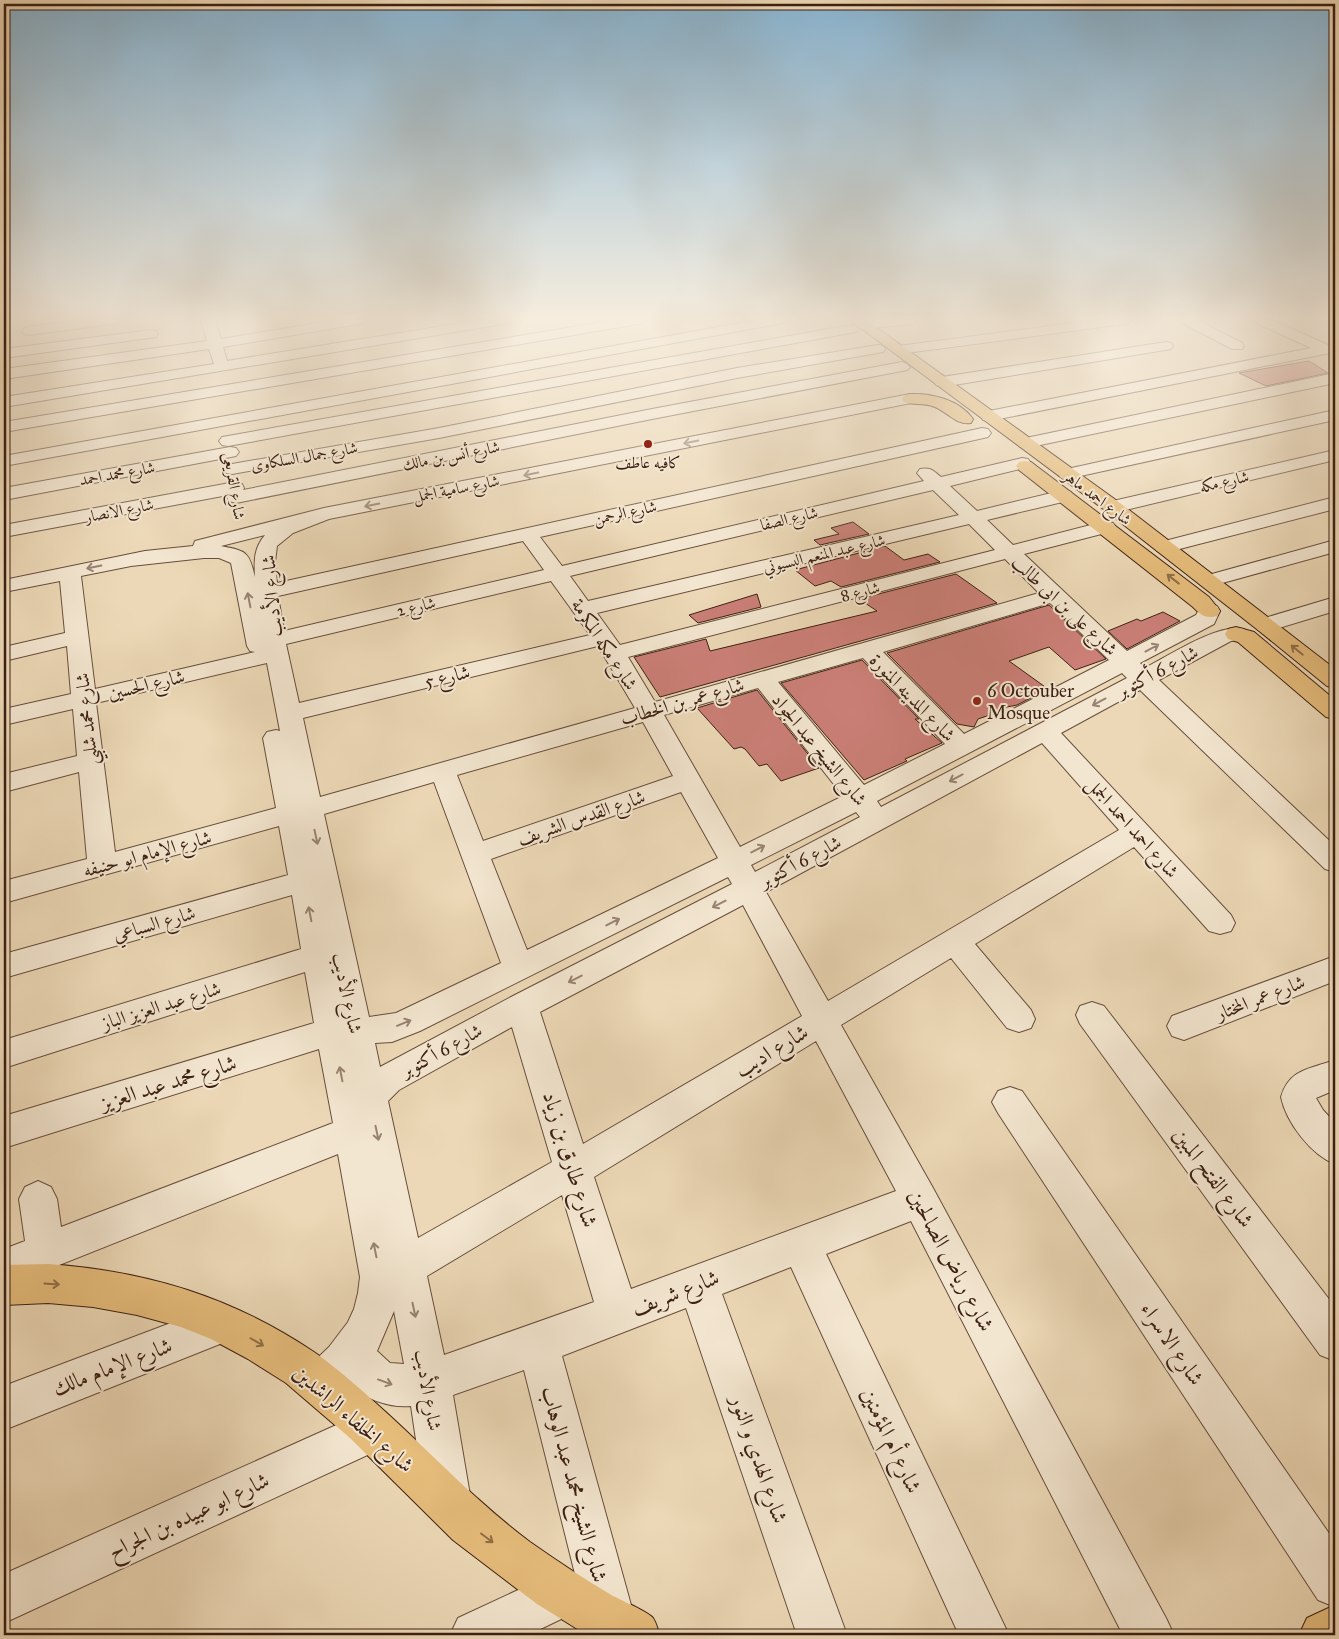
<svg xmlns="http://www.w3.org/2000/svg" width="1339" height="1639" font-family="'IM FELL Great Primer',Amiri,serif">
<rect width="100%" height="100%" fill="#ecd8b6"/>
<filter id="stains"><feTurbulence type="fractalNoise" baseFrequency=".004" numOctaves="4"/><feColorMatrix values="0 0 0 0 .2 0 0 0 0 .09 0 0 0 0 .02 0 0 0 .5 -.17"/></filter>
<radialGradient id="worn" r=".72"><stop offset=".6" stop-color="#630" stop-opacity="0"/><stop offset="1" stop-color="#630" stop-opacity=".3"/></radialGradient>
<path fill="#cb7f77" stroke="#3c2014" d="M1309 361 1328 373 1266 386 1239 373Z
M853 522 869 534 820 545 814 540 839 534 831 528Z
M885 546 904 560 928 554 940 562 841 587 831 581 815 586 795 570Z
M956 574 997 603 660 697 634 657 706 639 710 651 877 611 859 599Z
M757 594 761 607 698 623 689 615Z
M1049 605 1106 659 1075 670 1049 647 1009 661 1048 689 1017 705 1002 708 993 714 978 719 974 727 957 724 887 653Z
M1163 612 1180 621 1127 649 1108 631 1137 619 1141 621Z
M862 660 919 719H915L942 743 905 759 907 761 864 780 781 683Z
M757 690 819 768 781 781 767 764 759 766 745 749 741 747 734 749 697 708Z"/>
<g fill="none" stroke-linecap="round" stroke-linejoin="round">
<g stroke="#684e3c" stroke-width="2">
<path id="minor" d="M83 320H119L117 323 112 324 29 335 24 334 22 331 24 328 29 327Z
M201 320H215L221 339 336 320H366L364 323 359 324 223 347 227 361 480 320H510L508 323 503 324 4 407V397L214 364 209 349 4 379V369L207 341Z
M615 320H645L643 323 638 324 4 432V422Z
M757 320H785L783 323 778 324 4 466V456Z
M875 320H916L914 323 909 324 865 329 860 328 858 325 860 322Z
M1095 320H1131L1129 323 1124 324 899 354 894 353 892 350 894 347 899 346Z
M1180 320H1197L1242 343 1244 346 1242 349H1232L1182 323Z
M1254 320H1272L1328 345 1335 344V352L989 421 983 420 981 416 983 412 989 411 1311 348 1256 323Z
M1326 320H1335V324L1328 323Z
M851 325 856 326 858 329 856 332 228 446 222 445 219 441 222 437 228 436Z
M151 330 156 331 158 334 156 337 4 358V349Z
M1166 342 1171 343 1173 346 1171 349 942 387 936 385 934 382 936 379 942 377Z
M878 345 883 346 885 349 883 352 737 378 439 438 232 474 226 473 223 469 226 465 232 464 439 428 737 368Z
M902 362 907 364 910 367 907 370 652 419 236 503 229 501 227 497 228 495 4 537V525L235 482 242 484 244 488 243 490 652 409Z
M1335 373V383L1026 448 1020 447 1017 443 1020 439 1026 438Z
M910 394 916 396 918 399 916 402 329 519 293 533 277 546 275 562 277 583 982 428 988 429 991 433 988 437 540 537 562 566 924 481 917 473 920 469C930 467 933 470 941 477L1022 458 1028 459 1031 463 1028 467 950 486 977 511 1064 490 1071 492 1073 496 1071 500 987 520 1013 545 1106 521 1113 523 1116 527 1113 531 1024 554 1127 651 1196 615 1201 606 1209 604 1217 606 1220 611 1214 624 1140 663 1145 668C1170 655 1218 623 1244 629L1247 634 1244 639 1231 641 1159 680 1335 846V872L1325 869 1140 690 1061 733 1231 915 1235 923 1231 931 1220 934 1209 931 1134 847 975 944 1031 1010 1035 1019 1031 1028 1019 1032 1007 1028 951 958 841 1025 933 1188 1166 1618 1174 1635H1123L911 1221 826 1254 1009 1635H959L791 1267 722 1294 847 1635H797L686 1308 562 1356 636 1623 631 1635H593L583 1604 580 1610 528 1635H450L458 1618 563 1569 575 1574 524 1370 453 1395 471 1501 464 1517 448 1524 432 1517 425 1501 411 1406C390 1408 366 1400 351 1385L336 1399 321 1405 306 1399 300 1384 306 1369 329 1347 348 1322 354 1309 358 1293 360 1277 338 1154 4 1287V1249L25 1241 19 1199 25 1187 38 1181 51 1187 57 1199 61 1227 333 1123 319 1049 4 1148V1116L314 1023 305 972 4 1068V1040L301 949 292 895 4 978V954L288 875 279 826 4 903V881L87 859 79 772 4 792V774L77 756 73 709 4 725V709L71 694 67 646 4 661V647L65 633 60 581 4 592V580L145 551 193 546 195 541 324 508ZM933 490 959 515 588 601 570 576ZM969 524 995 550 620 645 597 613ZM265 535C254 548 254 560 255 577 249 551 246 551 221 546ZM523 541 544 570 284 631 278 596ZM204 558H219L231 563 247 646 250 651 255 652 95 689 81 576 131 566ZM1005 559 1039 593 655 702 628 657ZM551 581 590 635 299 703 286 644ZM1050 603 1109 660 964 734 883 652ZM598 646 635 708 320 797 303 718ZM863 658 945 744 864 785 778 682ZM267 663 280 731 276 730 267 732 263 738 276 808 115 852 96 703ZM1122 673 1127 678 881 807 877 801ZM758 688 843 796 740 847 664 715ZM643 722 673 776 483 841 457 775ZM1042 743 1119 830 828 1001 766 892ZM434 782 501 963 396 1013 369 1017 324 814ZM681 792 718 858 527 950 491 859ZM856 812 860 817 755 872 751 865ZM728 877 732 884 511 997 380 1067 375 1043 392 1042 420 1031ZM743 905 802 1016 583 1144 540 1012ZM512 1027 552 1162 418 1238 388 1101 399 1090ZM816 1041 896 1191 631 1289 594 1177ZM562 1195 594 1302 444 1355 427 1276ZM394 1311 404 1364 390 1363 377 1351Z
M1335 410V420L1067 479 1061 478 1058 474 1061 470 1067 469Z
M230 447 236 448 239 452 236 456 4 500V488Z
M1335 450V460L1113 513 1106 511 1103 507 1106 503 1113 501Z
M1335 497V509L1164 553 1157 551 1154 547 1157 543Z
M1335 540V552L1208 587 1201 585 1197 581 1201 577Z
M1335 597V611L1266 632 1258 630 1255 625 1258 620Z
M1335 956V981L1184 1040 1172 1036 1167 1026 1172 1016Z
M1092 1002 1104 1006 1335 1307V1361L1320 1355 1080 1024 1076 1015 1080 1006Z
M1335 1060V1090L1316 1098 1323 1110 1335 1123V1164C1311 1155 1286 1122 1281 1097 1289 1069 1310 1069 1335 1060Z
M1010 1087 1022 1091 1335 1542V1607L1318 1600 998 1113 992 1102 998 1091Z
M221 1304 235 1310 241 1324 235 1338 4 1430V1386Z
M372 1409 387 1416 394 1431 387 1446 4 1623V1574Z"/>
</g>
<g stroke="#3c2014" stroke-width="2">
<path id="major" d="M850 320H866L1120 503 1335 669V688L1327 686 1258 630 1106 511Z
M910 394C932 393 960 400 973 419L971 423C956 426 946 410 932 406 923 403 913 405 904 402L902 399 904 396Z
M1025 461 1031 462 1209 597 1220 611 1217 616C1205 619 1201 615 1193 607L1019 470 1016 466 1019 462Z
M1236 627 1254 632 1335 700V719L1326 717 1238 642 1228 639 1225 634 1228 629Z
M48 1264C147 1271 232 1297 314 1352 341 1371 366 1394 390 1416 437 1459 479 1504 530 1542 557 1561 584 1579 613 1596 621 1600 648 1612 653 1618 656 1622 658 1631 660 1635H587L537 1604 453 1540 350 1438 286 1383 248 1359 211 1339 181 1327 137 1315 93 1307 48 1303 4 1305V1265Z
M1335 1605V1635H1299L1307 1618Z"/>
</g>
<use href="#minor" fill="#f3e6d0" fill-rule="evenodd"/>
<use href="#major" fill="#e6bc7b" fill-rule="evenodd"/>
</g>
<defs><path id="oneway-shaft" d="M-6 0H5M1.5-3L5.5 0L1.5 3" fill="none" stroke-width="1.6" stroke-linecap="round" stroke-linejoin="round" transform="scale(1.25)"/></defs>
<g stroke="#988372">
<use href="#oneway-shaft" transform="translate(691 442) rotate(169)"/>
<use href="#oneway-shaft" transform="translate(531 474) rotate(169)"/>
<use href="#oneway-shaft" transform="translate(372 505) rotate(169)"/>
<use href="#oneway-shaft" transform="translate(94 567) rotate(169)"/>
<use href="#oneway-shaft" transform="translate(249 600) rotate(-101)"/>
<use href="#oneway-shaft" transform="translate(1152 648) rotate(-28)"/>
<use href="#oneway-shaft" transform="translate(1099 702) rotate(152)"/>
<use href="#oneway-shaft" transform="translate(956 778) rotate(152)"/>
<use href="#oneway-shaft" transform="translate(316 837) rotate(78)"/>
<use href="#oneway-shaft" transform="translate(758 849) rotate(-27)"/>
<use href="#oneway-shaft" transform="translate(719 904) rotate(153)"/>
<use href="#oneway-shaft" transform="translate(310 914) rotate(-101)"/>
<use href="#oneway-shaft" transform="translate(613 922) rotate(-27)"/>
<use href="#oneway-shaft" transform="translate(575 979) rotate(153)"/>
<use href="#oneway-shaft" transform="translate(404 1023) rotate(-22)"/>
<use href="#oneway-shaft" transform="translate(341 1074) rotate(-101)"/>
<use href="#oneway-shaft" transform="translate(377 1133) rotate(78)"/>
<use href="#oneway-shaft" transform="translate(375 1250) rotate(-101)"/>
<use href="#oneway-shaft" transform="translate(414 1310) rotate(78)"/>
<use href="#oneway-shaft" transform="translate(385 1382) rotate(20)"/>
</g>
<g stroke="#916e48">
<use href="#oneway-shaft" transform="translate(1173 579) rotate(-142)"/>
<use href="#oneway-shaft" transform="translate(1297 650) rotate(-141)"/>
<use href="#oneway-shaft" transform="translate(52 1284) rotate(4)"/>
<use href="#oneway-shaft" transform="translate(257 1342) rotate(30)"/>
<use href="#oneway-shaft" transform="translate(487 1538) rotate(37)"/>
</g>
<linearGradient id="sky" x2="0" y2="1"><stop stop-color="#89b6d4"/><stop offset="0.58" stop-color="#f6edde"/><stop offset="1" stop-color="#f6edde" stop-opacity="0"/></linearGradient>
<rect width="1339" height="549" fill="url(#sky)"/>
<g fill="#8f2418" stroke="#f3e6d0" stroke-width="2">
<circle cx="648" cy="444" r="5"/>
<circle cx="977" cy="701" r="5"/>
</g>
<g text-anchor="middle" stroke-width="4" stroke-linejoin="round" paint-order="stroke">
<g font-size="16" fill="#3c2014" stroke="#f3e6d0">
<text transform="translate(451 455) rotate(-11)" y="6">شارع أنس بن مالك</text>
<text transform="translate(304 456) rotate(-10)" y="6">شارع جمال السلكاوى</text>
<text transform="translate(117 473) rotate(-10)" y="6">شارع محمد احمد</text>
<text transform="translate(1224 481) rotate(-13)" y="6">شارع مكه</text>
<text transform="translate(235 486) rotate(81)" y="6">شارع القريعى</text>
<text transform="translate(456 488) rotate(-11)" y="6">شارع سامية الجمل</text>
<text transform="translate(1098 497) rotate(37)" y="6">شارع احمد ماهر</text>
<text transform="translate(119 510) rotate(-11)" y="6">شارع الانصار</text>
<text transform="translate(625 512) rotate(-12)" y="6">شارع الرحمن</text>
<text transform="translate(789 518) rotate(-13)" y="6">شارع الصفا</text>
<text transform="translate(824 553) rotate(-13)" y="6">شارع عبد المنعم البسيوني</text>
<text transform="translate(860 591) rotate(-14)" y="6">شارع 8</text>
<text transform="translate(416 606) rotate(-13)" y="6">شارع 2</text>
</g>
<g font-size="16" fill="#3c2014" stroke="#f3e6d0">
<text x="648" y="468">كافيه عاطف</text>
</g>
<g font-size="19" fill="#3c2014" stroke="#f3e6d0">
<text transform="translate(271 596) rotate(-95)" y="7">شارع الأديب</text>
<text transform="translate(1065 605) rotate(43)" y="7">شارع على بن ابى طالب</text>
<text transform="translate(605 644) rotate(57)" y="7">شارع مكه المكرمة</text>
<text transform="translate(1157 671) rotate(-28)" y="7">شارع 6 أكتوبر</text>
<text transform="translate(447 676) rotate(-13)" y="7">شارع 5</text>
<text transform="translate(146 684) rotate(-13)" y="7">شارع الحسين</text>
<text transform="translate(913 697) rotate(46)" y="7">شارع المدينه المنورة</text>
<text transform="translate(682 701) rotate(-16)" y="7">شارع عمر بن الخطاب</text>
<text transform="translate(86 719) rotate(-96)" y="7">شارع محمد شلبي</text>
<text transform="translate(820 749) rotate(51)" y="7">شارع الشيخ عبد الجواد</text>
<text transform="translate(581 817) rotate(-19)" y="7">شارع القدس الشريف</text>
<text transform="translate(1133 827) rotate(48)" y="7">شارع احمد احمد الجمل</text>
<text transform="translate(147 853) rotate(-15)" y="7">شارع الإمام ابو حنيفه</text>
<text transform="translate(800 861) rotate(-28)" y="7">شارع 6 أكتوبر</text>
<text transform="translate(154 923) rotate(-16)" y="7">شارع السباعي</text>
<text transform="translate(348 993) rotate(78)" y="7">شارع الأديب</text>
<text transform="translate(1260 997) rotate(-21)" y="7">شارع عمر المختار</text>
<text transform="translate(161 1005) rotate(-17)" y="7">شارع عبد العزيز الباز</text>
<text transform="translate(441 1050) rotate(-29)" y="7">شارع 6 أكتوبر</text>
<text transform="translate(429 1390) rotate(80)" y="7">شارع الأديب</text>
</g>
<g font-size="19" fill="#3c2014" stroke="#f3e6d0" text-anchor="start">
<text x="987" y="697">6 Octouber<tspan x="987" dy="22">Mosque</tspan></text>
</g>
<g font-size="22" fill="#3c2014" stroke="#f3e6d0">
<text transform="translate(771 1050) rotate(-31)" y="8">شارع اديب</text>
<text transform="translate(168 1082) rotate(-17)" y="8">شارع محمد عبد العزيز</text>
<text transform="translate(571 1159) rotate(73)" y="8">شارع طارق بن زياد</text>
<text transform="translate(1214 1177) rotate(53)" y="8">شارع الفتح المبين</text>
<text transform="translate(952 1260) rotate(62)" y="8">شارع رياض الصالحين</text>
<text transform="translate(675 1292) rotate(-21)" y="8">شارع شريف</text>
<text transform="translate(1173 1343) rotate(56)" y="8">شارع الاسراء</text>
<text transform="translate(112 1366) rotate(-21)" y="8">شارع الإمام مالك</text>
<text transform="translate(354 1418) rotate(41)" y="8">شارع الخلفاء الراشدين</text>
<text transform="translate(892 1440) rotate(65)" y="8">شارع أم المؤمنين</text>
<text transform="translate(760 1459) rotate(71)" y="8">شارع الهدي و النور</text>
<text transform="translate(575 1484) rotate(75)" y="8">شارع الشيخ محمد عبد الوهاب</text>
<text transform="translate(188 1515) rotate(-25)" y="8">شارع ابو عبيده بن الجراح</text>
</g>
</g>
<rect width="1339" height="1639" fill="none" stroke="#ecd8b6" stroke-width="20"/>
<rect x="5" y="5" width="1329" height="1629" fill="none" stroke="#3c2014" stroke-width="2.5"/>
<rect x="10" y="10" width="1319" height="1619" fill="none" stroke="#3c2014"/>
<rect width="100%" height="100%" filter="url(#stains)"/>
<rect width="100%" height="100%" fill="url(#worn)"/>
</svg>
